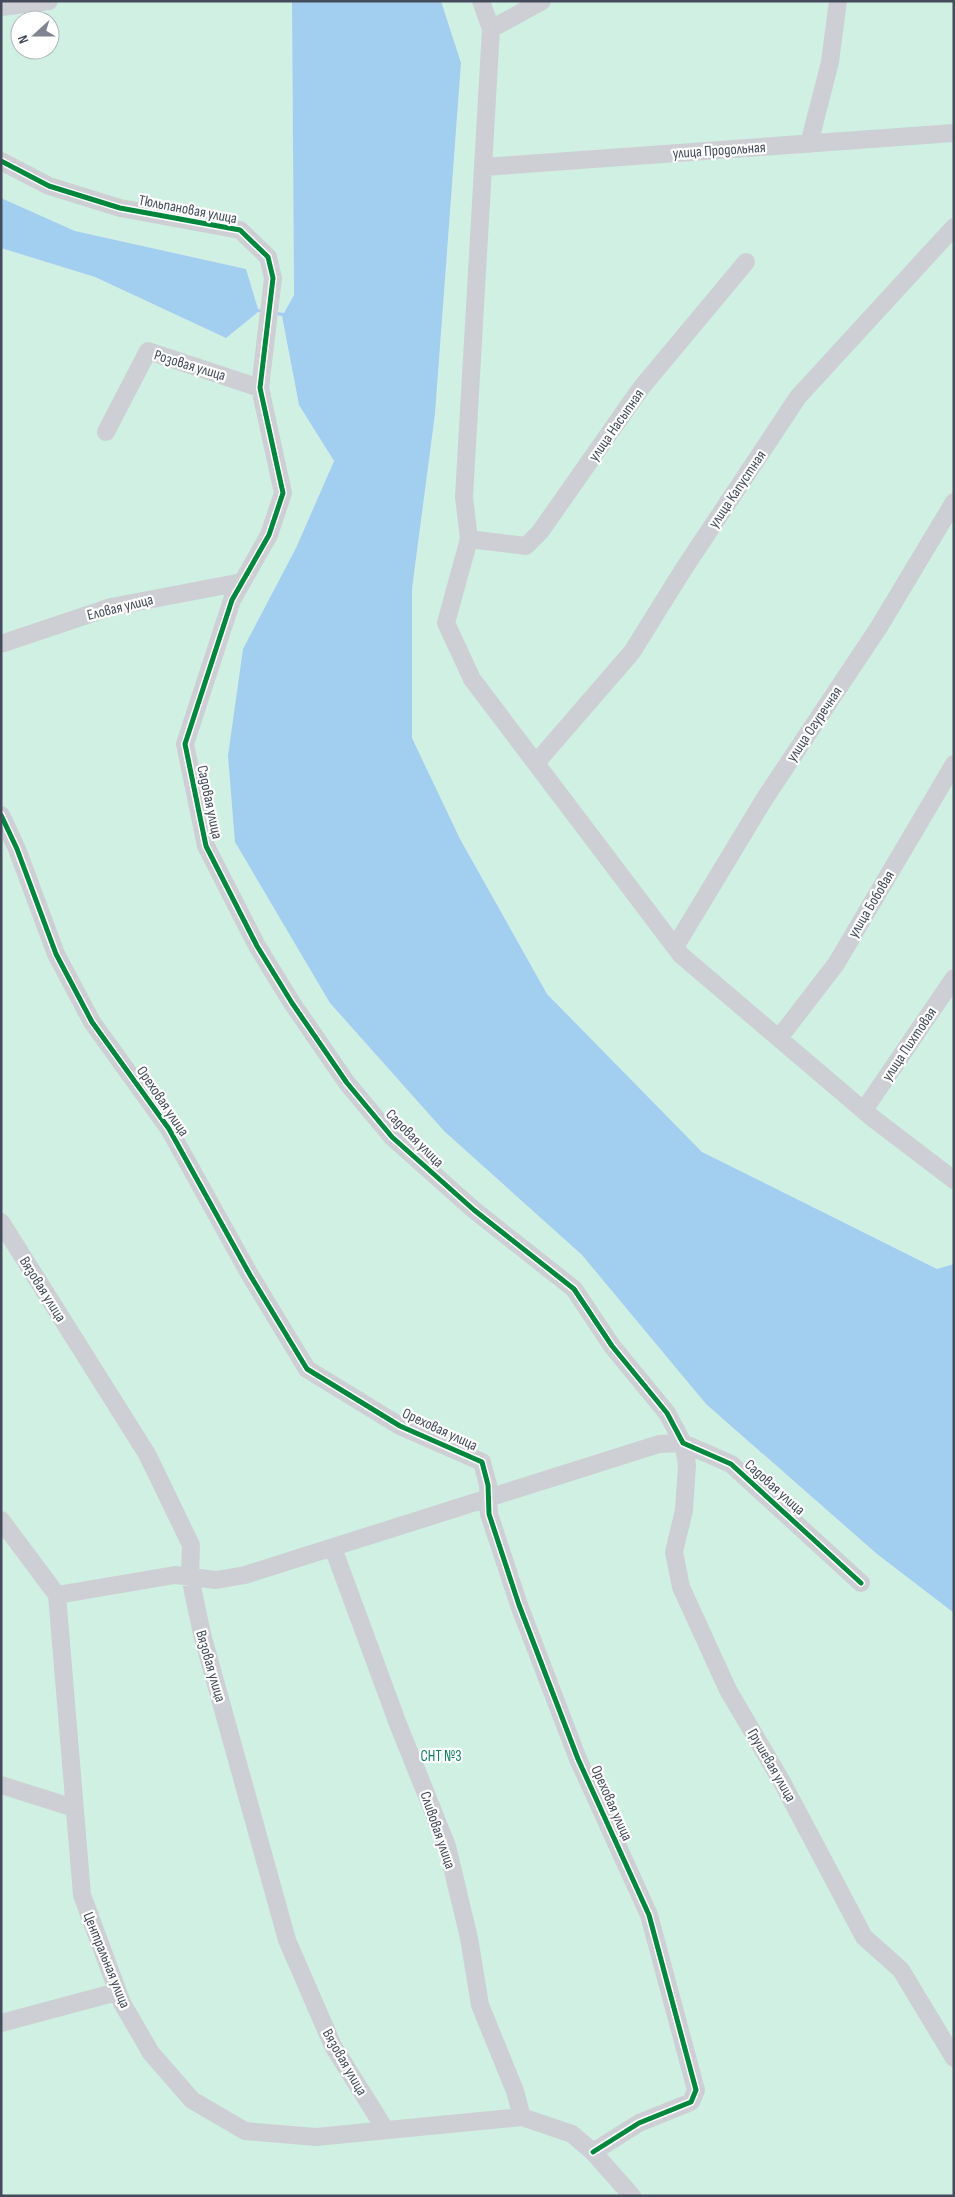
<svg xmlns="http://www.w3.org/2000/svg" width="955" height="2197" font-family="'Sofia Sans Condensed',sans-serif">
<rect width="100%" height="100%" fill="#efeeed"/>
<path fill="#d0f0e3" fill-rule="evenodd" d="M1 1H292L294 295 284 313 258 309 246 269 75 231 1 198ZM20 20H50V50H20Z
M441 1H954V1264L937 1269 702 1152 547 994 460 839 412 738V589L435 414 461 63Z
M1 248 95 277 226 338 258 312 282 316 299 405 334 461 296 548 330 1003 444 1131 582 1255 706 1404 877 1554 954 1613V2196H1Z"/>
<path fill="#a2cef0" d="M292 1H441L461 63 435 414 412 589V738L460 839 547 994 702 1152 937 1269 954 1264V1613L877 1554 706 1404 582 1255 444 1131 330 1003 235 842 228 756 243 649 296 548 334 461 299 405 282 316 258 312 226 338 95 277 1 248V198L75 231 246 269 258 309 284 313 294 295Z"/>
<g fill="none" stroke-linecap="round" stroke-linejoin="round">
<path stroke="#cecfd4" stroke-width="18" d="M481 1 491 29 464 497 469 539 446 623 472 679 681 955 870 1116 954 1180
M1 7 49 1
M491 29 542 1
M809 144 830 62 838 1
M1 161 49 186 120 208 240 230 268 257 273 278 260 388 283 493 269 535 232 600 185 744 206 846 257 946 292 1003 347 1083 392 1137 474 1210 574 1289 612 1346 667 1413 683 1443 731 1464 861 1583
M484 167 954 133
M106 432 148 351 260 388
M469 539 526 546 540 532 641 388 746 262
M1 644 111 607 242 582
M536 763 632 652 683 570 798 397 954 227
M1 815 17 849 56 954 92 1022 169 1129 250 1275 307 1369 400 1426 482 1462 488 1485 489 1514 519 1605 578 1759 649 1915 696 2090 691 2102 639 2123 593 2152
M675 947 765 798 879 627 954 502
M779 1038 836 964 954 764
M864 1110 954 978
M1 1222 147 1454 191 1545 190 1577 202 1634 287 1940 333 2046 385 2129
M1 1520 57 1595 82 1895 122 2003 151 2053 192 2100 245 2131 316 2137 522 2117 572 2134 593 2152 632 2196
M333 1548 398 1724 447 1846 469 1938 480 2005 515 2091 522 2117
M57 1595 175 1575 216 1580 245 1575 659 1444 683 1443 687 1465 684 1510 674 1552 681 1587 728 1690 782 1782 864 1937 901 1970 954 2058
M1 1785 74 1808
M1 2023 117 1992"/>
<g stroke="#fff" stroke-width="8">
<path id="cycleway" d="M1 161 49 186 120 208 240 230 268 257 273 278 260 388 283 493 269 535 232 600 185 744 206 846 257 946 292 1003 347 1083 392 1137 474 1210 574 1289 612 1346 667 1413 683 1443 731 1464 861 1583
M1 815 17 849 56 954 92 1022 169 1129 250 1275 307 1369 400 1426 482 1462 488 1485 489 1514 519 1605 578 1759 649 1915 696 2090 691 2102 639 2123 593 2152"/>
</g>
<use href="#cycleway" stroke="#00873e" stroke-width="5"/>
</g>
<g text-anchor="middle" stroke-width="4.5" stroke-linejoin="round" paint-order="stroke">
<g font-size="15" fill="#444b5b" stroke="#fff">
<text transform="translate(719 150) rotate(-4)" y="5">улица Продольная</text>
<text transform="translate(188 209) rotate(11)" y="5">Тюльпановая улица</text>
<text transform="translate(190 365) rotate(17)" y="5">Розовая улица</text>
<text transform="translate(616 425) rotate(-55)" y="5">улица Насыпная</text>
<text transform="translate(737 489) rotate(-56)" y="5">улица Капустная</text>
<text transform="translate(120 607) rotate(-14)" y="5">Еловая улица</text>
<text transform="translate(814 724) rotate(-56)" y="5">улица Огуречная</text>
<text transform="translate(210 802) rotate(78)" y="5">Садовая улица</text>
<text transform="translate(871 904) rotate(-59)" y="5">улица Бобовая</text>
<text transform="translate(909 1044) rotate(-56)" y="5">улица Пихтовая</text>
<text transform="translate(163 1101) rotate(56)" y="5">Ореховая улица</text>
<text transform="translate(415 1138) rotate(45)" y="5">Садовая улица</text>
<text transform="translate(43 1289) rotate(58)" y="5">Вязовая улица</text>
<text transform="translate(440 1429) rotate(25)" y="5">Ореховая улица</text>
<text transform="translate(775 1487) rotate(42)" y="5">Садовая улица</text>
<text transform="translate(211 1666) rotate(74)" y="5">Вязовая улица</text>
<text transform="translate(772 1765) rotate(60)" y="5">Грушевая улица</text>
<text transform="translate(612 1803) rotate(66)" y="5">Ореховая улица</text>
<text transform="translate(438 1830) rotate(71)" y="5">Сливовая улица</text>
<text transform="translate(107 1960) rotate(68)" y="5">Центральная улица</text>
<text transform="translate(345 2062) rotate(60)" y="5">Вязовая улица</text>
</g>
<g font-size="15" fill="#118062" stroke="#fff">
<text x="441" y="1761">СНТ №3</text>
</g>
</g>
<rect width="955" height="2197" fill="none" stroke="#444b5b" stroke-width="5"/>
<g transform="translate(35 35) rotate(249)"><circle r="24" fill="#ffffff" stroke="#b4b7bd"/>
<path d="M0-4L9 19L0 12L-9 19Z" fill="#80848e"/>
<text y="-8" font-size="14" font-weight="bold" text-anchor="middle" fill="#444b5b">N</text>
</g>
</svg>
